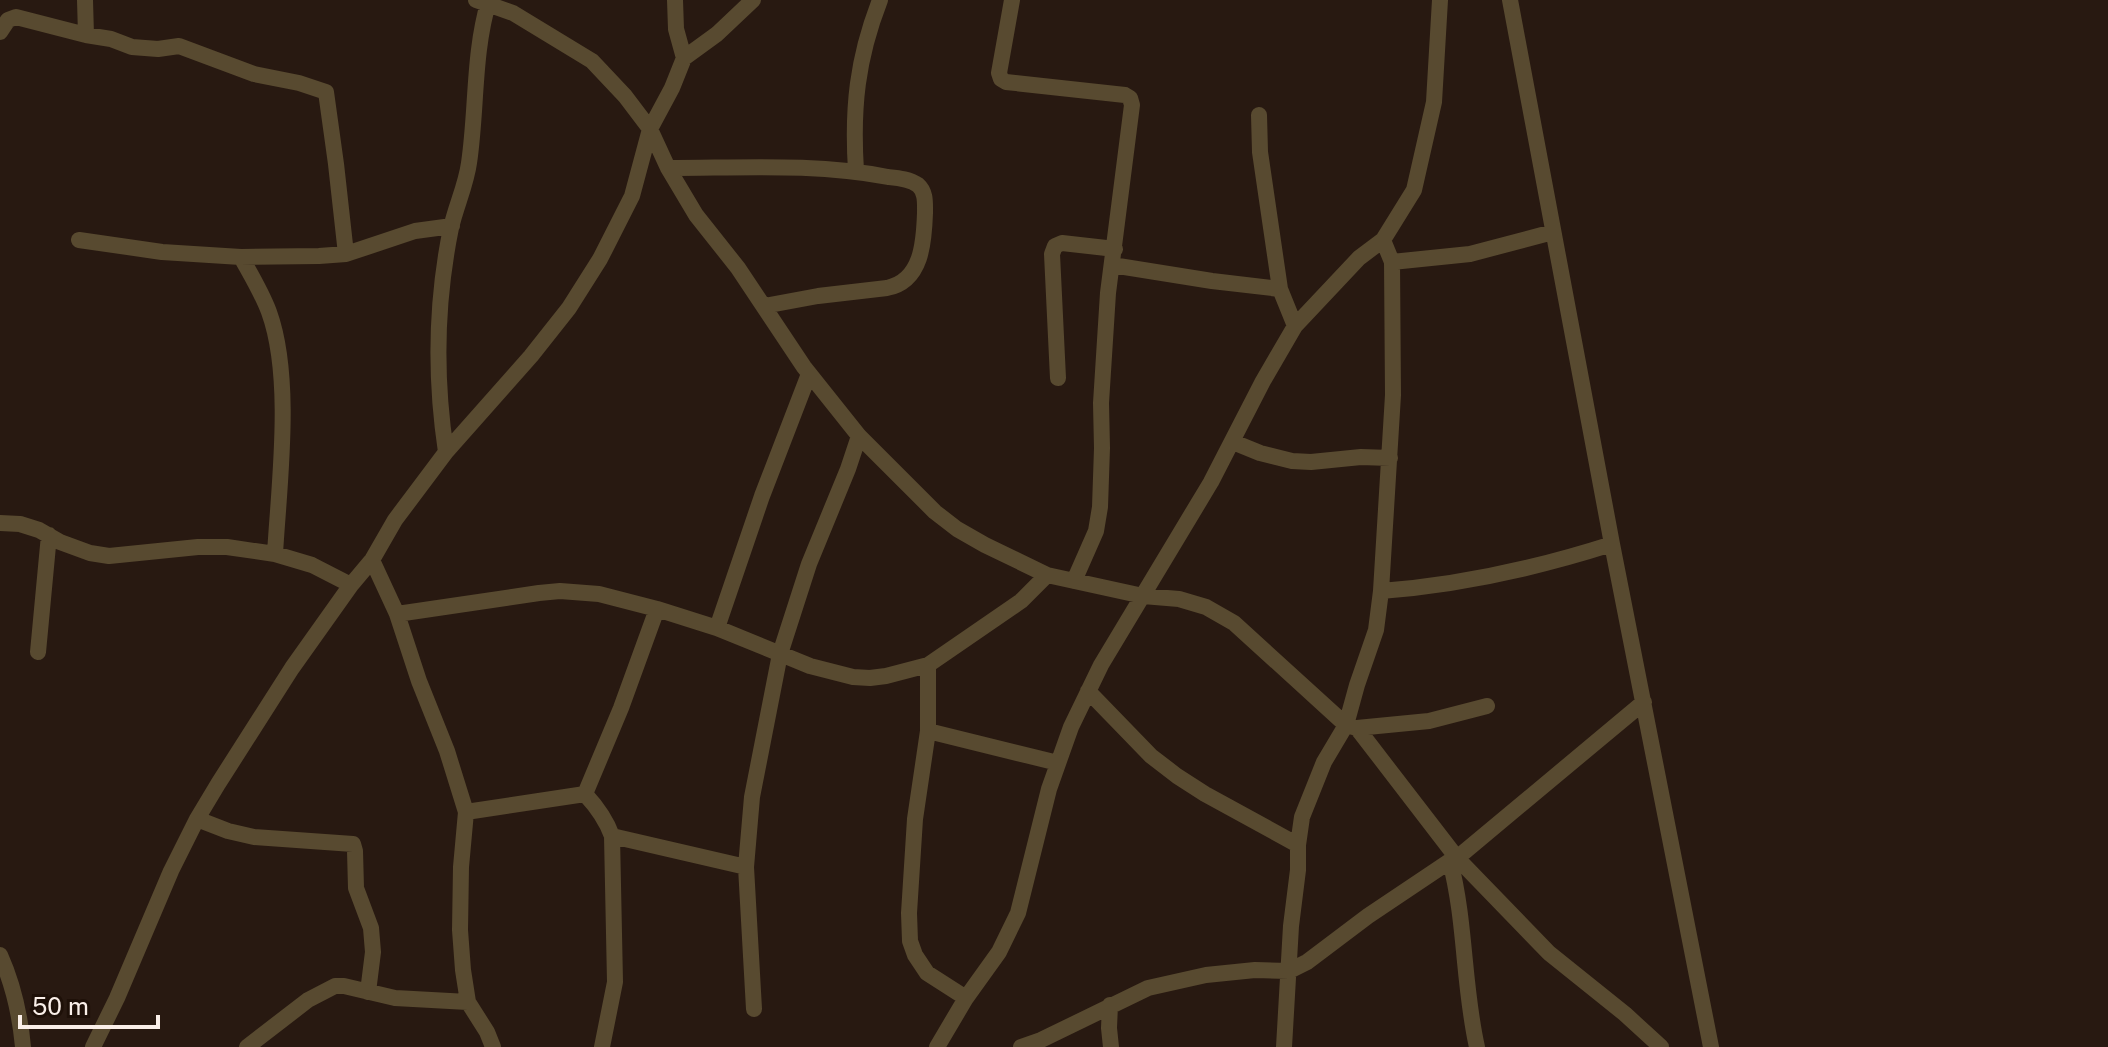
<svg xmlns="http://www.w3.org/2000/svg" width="2108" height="1047" font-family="'Public Sans',sans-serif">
<rect width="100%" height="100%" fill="#281911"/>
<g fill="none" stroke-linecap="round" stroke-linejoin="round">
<path stroke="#584a30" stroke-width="16" d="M85 0 86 35
M476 0 513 13 592 61 625 96 650 129 668 168 696 215 738 268 804 367 859 436 935 512 957 529 985 545 1047 575 1143 596 1179 599 1206 607 1234 623 1346 725 1357 728 1457 858 1549 953 1625 1014 1661 1047
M675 0 676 29 684 58
M1012 0 999 73 1001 79 1006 82 1125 95 1130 98 1132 105 1108 293 1101 403 1102 448 1100 507 1096 531 1074 581
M1510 0 1612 544 1711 1047
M0 32 8 20 16 17 86 35 111 39 132 47 158 49 179 46 254 74 299 83 326 92 336 164 346 254
M1259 115 1260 152 1280 289 1295 326
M668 168C742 168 816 163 888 177 898 178 910 179 918 185 926 192 925 203 925 213 924 242 922 281 887 288L818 296 764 306
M856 171C852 108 857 59 880 0
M79 240 162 252 241 257 319 256 346 254 415 231 452 226
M241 257C251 275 262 293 269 312 293 378 279 484 275 554
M1392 262 1470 254 1553 232
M1112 265 1212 281 1280 289
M1058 378 1052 254 1055 246 1062 243 1115 249
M1233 442 1260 453 1292 461 1311 462 1361 457 1390 458
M446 452C435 379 436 301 451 228 456 206 466 185 469 163 477 109 473 53 489 0
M0 523 20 524 39 530 60 542 90 553 109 556 198 547H227L275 554 312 565 351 585
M372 560 397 614 419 681 447 751 466 812 461 867 460 930 463 970 468 1002 487 1032 493 1047
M1381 591C1460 585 1537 568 1612 544
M397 614 539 593 560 591 599 594 657 609 717 628 810 666 853 677 870 678 886 676 928 665 1021 601 1047 575
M717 628 762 496 809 374
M38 652 49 535
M928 665V731L915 819 909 913 910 941 915 955 927 973 966 998
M1088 691 1151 756 1177 776 1205 794 1298 845
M1357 728 1429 721 1487 706
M928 731 1058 763
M585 794C597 807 606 819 612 836L615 982 602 1047
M585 794 621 708 657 609
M466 812 585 794
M197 819 228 831 254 837 353 844 355 851 356 888 371 928 373 952 368 992
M612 836 746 867
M0 955C14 986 20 1014 23 1047
M1110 1005 1109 1028 1111 1047
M754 1009 746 867 752 797 780 654 809 564 848 469 859 436
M93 1047 117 998 171 871 197 819 218 784 292 668 351 585 372 560 395 520 446 452 531 356 569 308 600 259 632 196 650 129 672 88 684 58 717 34 753 0
M247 1047 308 1000 335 986H344L395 998 468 1002
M937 1047 966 998 999 952 1018 913 1049 789 1071 727 1101 665 1211 482 1263 381 1295 326 1359 258 1383 240 1414 190 1434 102 1440 0
M1021 1047 1041 1040 1148 988 1206 975 1255 970 1289 971 1307 962 1368 916 1450 861
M1284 1047 1291 926 1298 870V845L1302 817 1324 762 1346 725 1357 685 1376 630 1381 591 1393 395 1392 262 1383 240
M1477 1047C1463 986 1466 922 1450 861L1457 858 1644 702"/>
</g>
<path d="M20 1015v12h138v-12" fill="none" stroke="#faefe9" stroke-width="4"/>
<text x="32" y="1015" font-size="24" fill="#faefe9" stroke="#1e1008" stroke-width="6" paint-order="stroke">50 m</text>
</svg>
